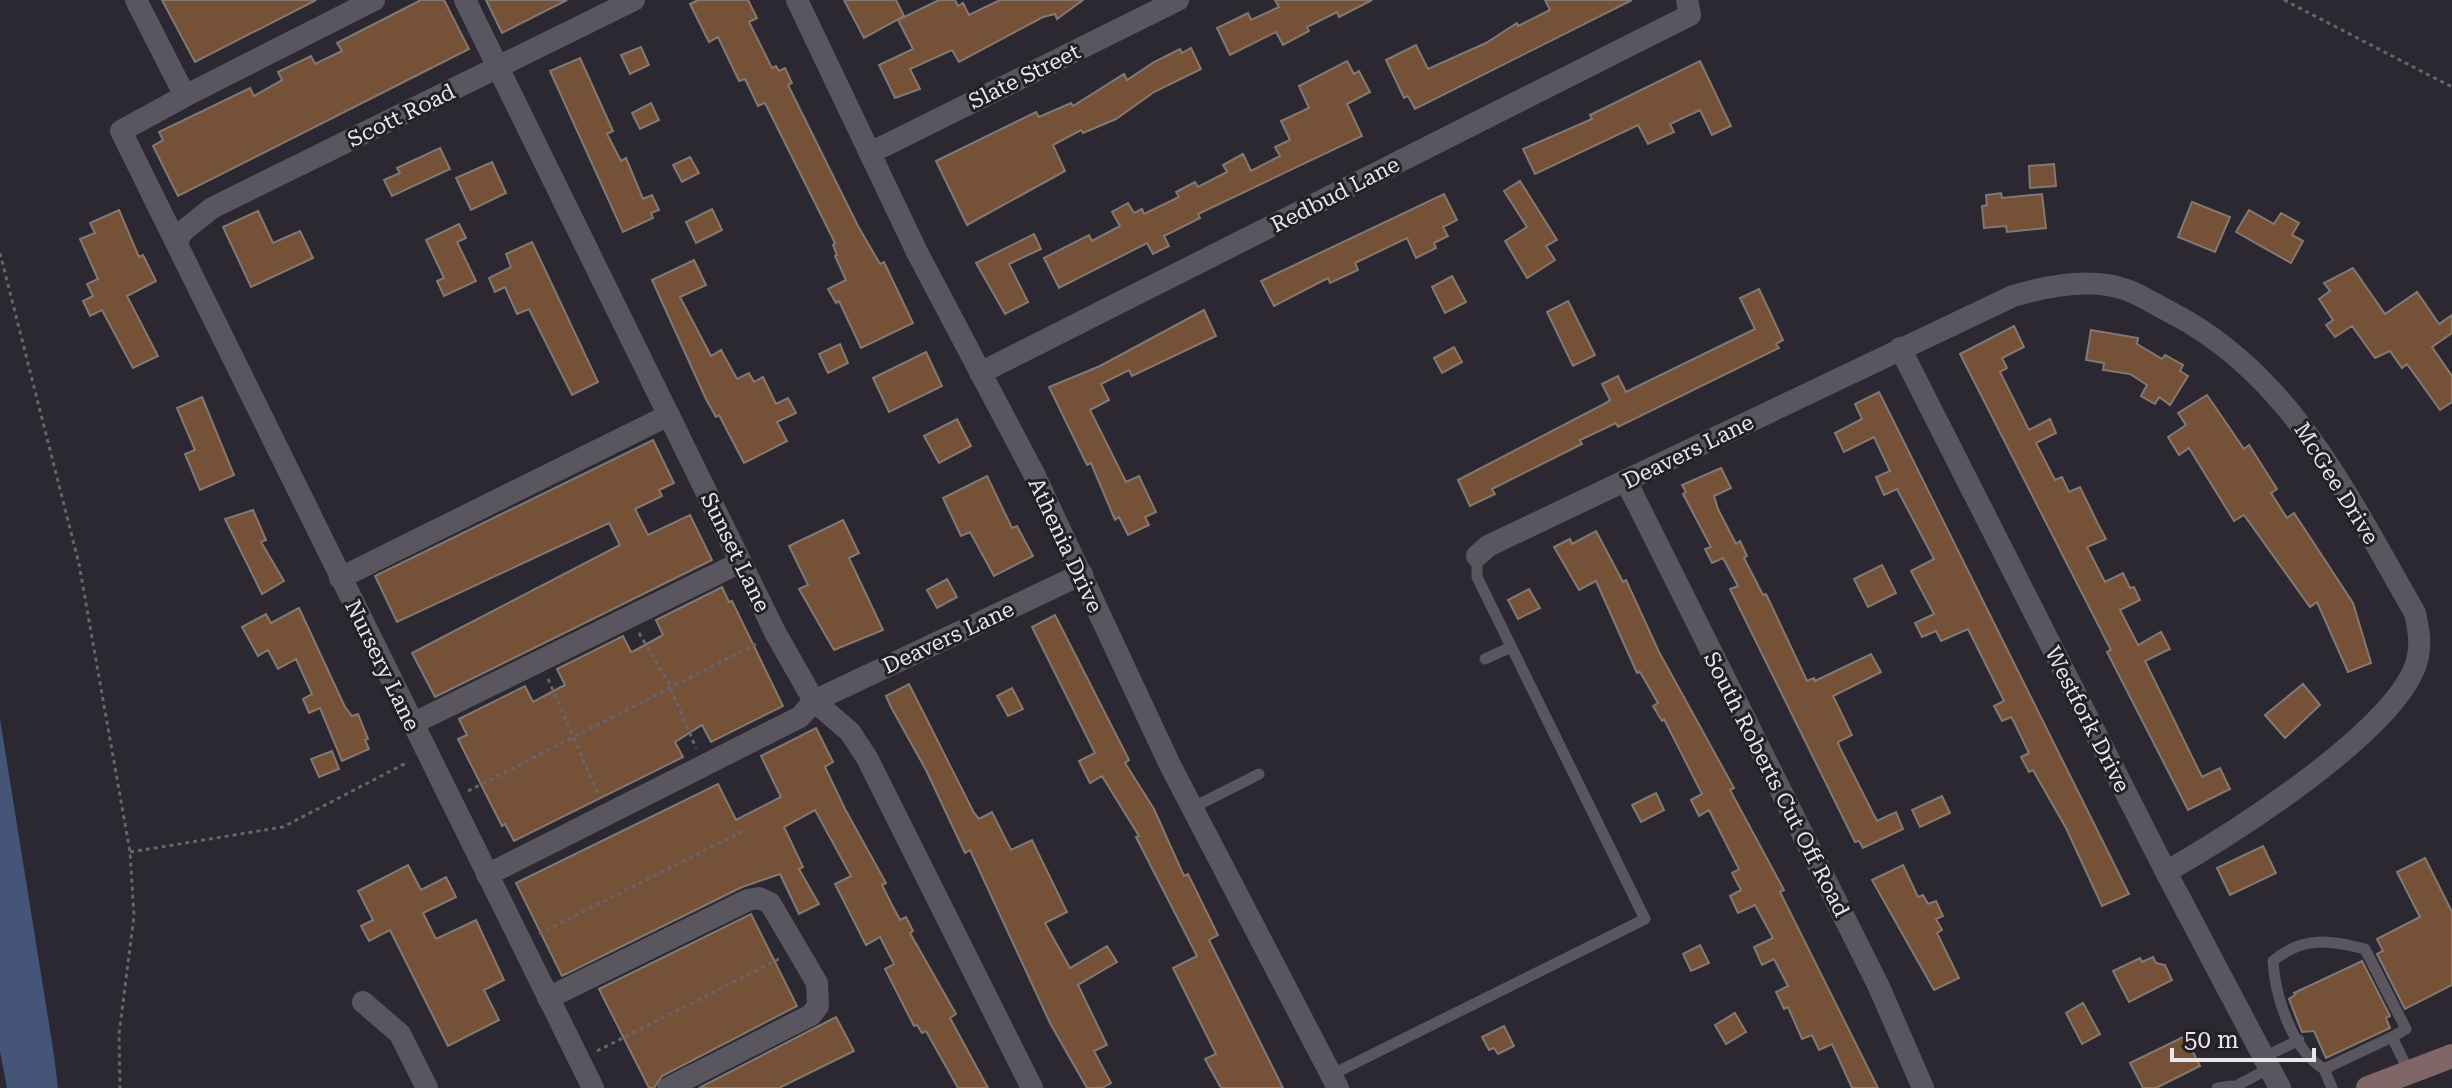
<svg xmlns="http://www.w3.org/2000/svg" width="2452" height="1088" font-family="'Roboto Serif',serif">
<rect width="100%" height="100%" fill="#2c2831"/>
<path fill="#457" d="M0 719 54 1055 58 1088H7L0 1051Z"/>
<path fill="#745137" stroke="#837972" stroke-width="2" d="M162 0H316L195 62Z
M421 0H444L469 49 178 196 153 146 163 140 159 132 250 88 254 96 282 80 278 72 311 56 315 64 342 51 337 43Z
M486 0H567L502 33Z
M698 0H748L757 18 749 22 772 68 776 66 779 71 785 68 792 83 788 85 858 226 880 264 884 262 913 323 861 348 839 301 836 303 828 289 846 280 835 256 837 255 833 245 835 243 765 103 758 106 745 79 739 81 718 37 709 42 690 4Z
M844 0H896L904 16 864 38Z
M939 0H955L958 6 963 3 969 15 1000 0H1083L1057 19 1055 14 1043 17 959 62 952 50 910 69 920 89 895 98 879 65 913 49 898 20Z
M1275 0H1372L1339 17 1337 12 1307 27 1309 31 1283 45 1276 32 1230 55 1217 28 1248 13 1251 20 1279 7Z
M1545 0H1632L1415 109 1408 96 1404 98 1386 60 1416 45 1428 69 1486 43 1517 23 1518 26 1550 10Z
M641 47 649 65 630 74 621 55Z
M1191 48 1201 69 1154 92 1116 119 1083 133 1081 130 1053 145 1065 171 967 225 936 161 1036 112 1039 117 1071 103 1073 106 1124 74 1127 80 1154 62 1180 49 1182 53Z
M580 58 613 131 607 134 621 161 626 158 643 199 652 195 659 210 651 213 653 218 623 232 550 71Z
M1347 61 1354 74 1359 71 1370 92 1347 104 1362 136 1198 214 1200 218 1164 236 1169 246 1153 254 1147 243 1059 288 1044 258 1089 235 1092 241 1120 226 1112 212 1128 203 1134 213 1142 209 1144 214 1179 197 1176 192 1195 182 1198 187 1227 172 1223 165 1243 154 1251 171 1280 156 1275 147 1290 140 1281 121 1309 108 1299 86Z
M1700 61 1731 126 1712 135 1700 110 1670 124 1674 132 1648 144 1638 125 1535 174 1523 149 1592 119 1590 115Z
M651 103 659 120 640 129 632 113Z
M440 148 450 169 392 196 384 180 400 173 397 168Z
M690 157 699 173 682 182 673 165Z
M492 162 506 193 471 210 456 178Z
M2054 164 2056 186 2030 188 2029 166Z
M1520 181 1557 240 1546 246 1555 260 1527 278 1505 241 1527 227 1504 191Z
M2001 193 2002 198 2042 194 2046 228 2007 232 2006 226 1984 228 1982 206 1987 205 1986 195Z
M1444 194 1457 220 1443 227 1448 236 1434 243 1436 248 1416 258 1407 238 1355 263 1358 270 1330 283 1328 278 1274 306 1261 281Z
M2192 202 2230 217 2215 252 2178 237Z
M712 209 722 230 696 243 686 222Z
M119 210 139 257 143 255 156 281 127 296 158 356 133 368 102 310 90 316 83 301 93 296 87 284 98 279 80 239 95 233 90 223Z
M2249 210 2274 224 2281 213 2299 223 2292 235 2303 241 2291 263 2236 232Z
M258 211 273 243 300 231 313 258 251 287 223 227Z
M459 224 466 238 457 242 476 281 444 296 437 281 444 278 426 240Z
M1034 234 1041 249 1009 264 1028 302 1005 314 976 263Z
M532 242 598 382 572 395 529 309 517 314 505 287 495 292 489 278 511 267 506 254Z
M694 260 706 285 680 297 711 356 721 350 737 379 749 373 754 382 763 377 776 404 788 398 796 413 777 422 787 441 744 463 719 415 716 417 706 399 652 280Z
M2353 268 2385 314 2417 292 2439 324 2452 315V333L2432 347 2452 376V402L2440 410 2407 364 2402 368 2390 351 2375 358 2352 326 2335 337 2326 325 2333 320 2319 299 2330 291 2324 283Z
M1452 276 1466 302 1445 313 1432 287Z
M1759 289 1783 340 1776 344 1779 348 1618 427 1616 423 1580 440 1582 444 1492 489 1495 494 1470 506 1458 480 1606 403 1610 400 1602 384 1618 376 1626 392 1755 329 1740 298Z
M1568 301 1595 355 1573 366 1547 312Z
M1204 310 1216 336 1132 376 1129 370 1101 384 1109 400 1090 410 1126 482 1139 476 1156 512 1145 517 1149 525 1128 535 1119 517 1115 520 1091 463 1087 465 1049 387 1100 366Z
M2014 326 2024 347 2002 358 2007 368 2000 372 2029 430 2050 419 2056 433 2036 443 2055 480 2062 477 2069 492 2080 487 2098 524 2106 539 2087 547 2105 582 2123 573 2130 588 2134 587 2140 600 2120 610 2138 645 2161 632 2170 649 2145 661 2202 777 2220 768 2230 789 2188 810 2107 652 2111 650 1960 354Z
M2091 330 2138 338 2137 344 2162 359 2165 355 2183 365 2180 371 2188 376 2170 405 2159 397 2155 404 2141 396 2147 385 2130 374 2103 370 2104 363 2086 360Z
M840 344 848 363 828 373 819 354Z
M1454 347 1462 362 1442 373 1434 358Z
M926 352 942 386 889 412 873 378Z
M1879 392 2129 894 2102 906 2066 828 2033 770 2029 772 2021 757 2029 753 2014 722 2011 717 2002 721 1994 706 2004 701 1968 629 1941 641 1936 631 1922 637 1915 623 1934 614 1911 571 1934 559 1897 489 1884 495 1876 477 1890 471 1874 437 1844 452 1835 433 1862 419 1855 404Z
M2207 395 2244 449 2249 445 2277 489 2271 493 2287 518 2294 513 2353 603 2371 663 2348 672 2317 602 2310 607 2244 515 2234 521 2189 448 2179 455 2168 437 2186 425 2178 413Z
M202 397 234 475 200 490 185 454 195 450 177 408Z
M957 419 971 446 939 463 924 436Z
M653 440 674 483 659 490 662 496 635 509 648 535 690 515 712 560 435 697 412 653 620 545 609 523 397 622 375 576Z
M1721 468 1731 488 1714 496 1718 509 1736 544 1740 541 1747 556 1744 558 1763 595 1766 594 1807 681 1814 678 1815 681 1871 654 1881 672 1833 696 1852 735 1838 742 1839 746 1877 821 1896 812 1903 829 1863 848 1859 841 1855 842 1730 589 1738 586 1723 558 1712 563 1705 549 1711 547 1683 494 1686 492 1682 485Z
M987 476 1012 528 1017 526 1033 556 994 576 970 532 961 536 943 498Z
M253 510 266 540 261 542 284 581 262 594 225 519Z
M843 520 859 553 849 558 883 630 834 650 799 589 808 585 789 546Z
M1596 531 1623 582 1626 580 1659 652 1734 788 1730 790 1784 890 1780 892 1878 1088H1852L1832 1044 1819 1050 1812 1035 1802 1039 1788 1007 1784 1009 1776 992 1788 986 1774 959 1762 965 1754 947 1773 938 1755 905 1738 913 1730 896 1741 890 1732 873 1739 869 1709 810 1699 816 1691 800 1702 794 1664 719 1662 721 1653 706 1658 703 1640 672 1637 673 1596 581 1579 590 1554 547 1570 539 1572 544Z
M1882 565 1896 593 1868 607 1854 579Z
M947 579 957 597 937 608 927 590Z
M722 587 729 602 732 601 783 706 711 742 702 725 675 742 683 757 514 841 505 824 502 826 458 739 467 735 459 719 525 686 533 702 565 685 557 669 623 636 631 652 634 651 663 635 656 620Z
M1529 589 1540 608 1518 619 1508 600Z
M299 608 345 707 352 716 358 714 368 739 365 740 369 749 342 761 320 708 309 713 303 699 312 694 296 659 278 669 268 650 258 656 242 627 266 614 271 623Z
M1055 615 1129 760 1125 763 1154 809 1184 876 1188 874 1218 935 1209 940 1283 1088H1221L1205 1059 1216 1054 1173 968 1197 956 1136 837 1139 836 1102 776 1090 783 1079 761 1095 753 1032 627Z
M909 684 974 813 979 819 992 812 1011 850 1032 840 1067 912 1045 923 1070 968 1107 946 1117 962 1078 985 1107 1045 1094 1051 1111 1083 1102 1088H1087L1050 1023 970 850 965 853 926 770 891 707 886 696Z
M2303 684 2320 705 2285 738 2265 715Z
M1012 688 1023 709 1008 716 997 696Z
M816 728 833 762 825 767 845 809 886 883 882 885 892 905 900 920 906 917 913 931 910 933 956 1014 950 1018 988 1088H958L926 1031 922 1033 917 1025 914 1026 885 969 894 964 880 937 866 945 835 884 851 876 815 810 784 827 803 867 799 869 819 904 799 914 780 874 742 887 562 976 516 883 718 784 736 820 781 797 761 756Z
M332 751 339 769 319 777 311 759Z
M1656 793 1664 810 1641 822 1632 805Z
M1942 796 1950 813 1920 827 1912 810Z
M2263 846 2276 873 2230 895 2217 868Z
M2425 858 2452 912V985L2405 1009 2377 954 2383 951 2377 939 2420 917 2397 872Z
M408 865 421 890 446 877 456 897 423 913 436 939 476 920 504 980 484 990 499 1020 448 1046 390 930 369 941 361 926 373 920 358 891Z
M1903 865 1918 897 1923 895 1928 904 1936 901 1943 916 1936 919 1942 930 1937 933 1959 978 1934 990 1872 880Z
M751 914 797 1006 662 1076 654 1088H649L599 989Z
M1700 945 1709 963 1691 971 1683 954Z
M2153 957 2156 963 2165 965 2172 980 2129 1002 2113 971 2140 958 2142 962Z
M2362 961 2390 1016 2386 1018 2390 1028 2326 1058 2314 1031 2302 1032 2289 999 2295 995 2294 993Z
M2083 1003 2100 1034 2082 1044 2066 1013Z
M1735 1013 1746 1032 1726 1044 1715 1025Z
M836 1017 854 1051 779 1088H699Z
M1504 1026 1514 1046 1498 1054 1494 1048 1489 1050 1482 1037Z
M2185 1036 2200 1066 2156 1088H2143L2130 1063Z"/>
<g fill="none" stroke-linecap="round" stroke-linejoin="round">
<path stroke="#68646c" stroke-width="3" stroke-dasharray="4 4" stroke-linecap="butt" d="M2284 0 2452 87
M0 253 79 564 130 852 134 916 119 1034 120 1088
M639 633 668 682 696 748
M548 679 599 796
M468 791 756 644
M130 852 283 827 408 762
M539 934 743 831
M597 1051 779 959"/>
<path stroke="#5a565f" stroke-width="11" d="M1485 659 1511 647
M1192 808 1259 774
M2264 1057 2299 1040
M2324 1069C2292 1050 2275 996 2273 961 2302 936 2330 940 2365 949L2406 1029 2392 1037
M1331 1075 1645 919 1477 577V556
M2217 1088 2231 1086
M2232 1088 2270 1068
M2332 1088 2324 1069 2392 1037 2408 1070"/>
<path stroke="#5a565f" stroke-width="22" d="M136 0 185 96 374 0
M465 0 776 634 814 701 850 732 867 758 1032 1088
M797 0 917 252 1034 474 1170 765 1338 1088
M185 96 121 131 593 1088
M870 153 1178 0
M177 242 182 232 212 208 634 0
M1900 348 2166 872 2280 1088
M980 373 1690 15 1687 0
M1626 481 1879 987 1923 1088
M1477 556 1488 546 2013 296C2047 286 2092 277 2127 290 2141 295 2156 305 2170 312 2292 374 2349 499 2415 613 2418 627 2421 641 2418 656 2406 726 2227 837 2166 872
M340 578 669 415
M412 724 741 562
M487 875 800 717 814 701 1082 574
M548 998 748 900 759 898 770 903 817 983 818 1006 811 1015 668 1088
M363 1002 400 1034 427 1088"/>
<path stroke="#806666" stroke-width="24" d="M2368 1088 2452 1056"/>
</g>
<g text-anchor="middle" stroke-width="6" stroke-linejoin="round" paint-order="stroke">
<g font-size="22" fill="#e9e6ec" stroke="#231f27">
<text transform="translate(1024 76) rotate(-26)" y="8">Slate Street</text>
<text transform="translate(401 115) rotate(-26)" y="8">Scott Road</text>
<text transform="translate(1335 194) rotate(-27)" y="8">Redbud Lane</text>
<text transform="translate(1688 451) rotate(-26)" y="8">Deavers Lane</text>
<text transform="translate(2337 483) rotate(58)" y="8">McGee Drive</text>
<text transform="translate(1066 545) rotate(65)" y="8">Athenia Drive</text>
<text transform="translate(736 552) rotate(64)" y="8">Sunset Lane</text>
<text transform="translate(948 637) rotate(-25)" y="8">Deavers Lane</text>
<text transform="translate(383 665) rotate(64)" y="8">Nursery Lane</text>
<text transform="translate(2088 719) rotate(63)" y="8">Westfork Drive</text>
<text transform="translate(1777 784) rotate(63)" y="8">South Roberts Cut Off Road</text>
</g>
</g>
<path d="M2172 1048v12h142v-12" fill="none" stroke="#e9e6ec" stroke-width="4"/>
<text x="2184" y="1048" font-size="24" fill="#e9e6ec" stroke="#231f27" stroke-width="6" paint-order="stroke">50 m</text>
</svg>
